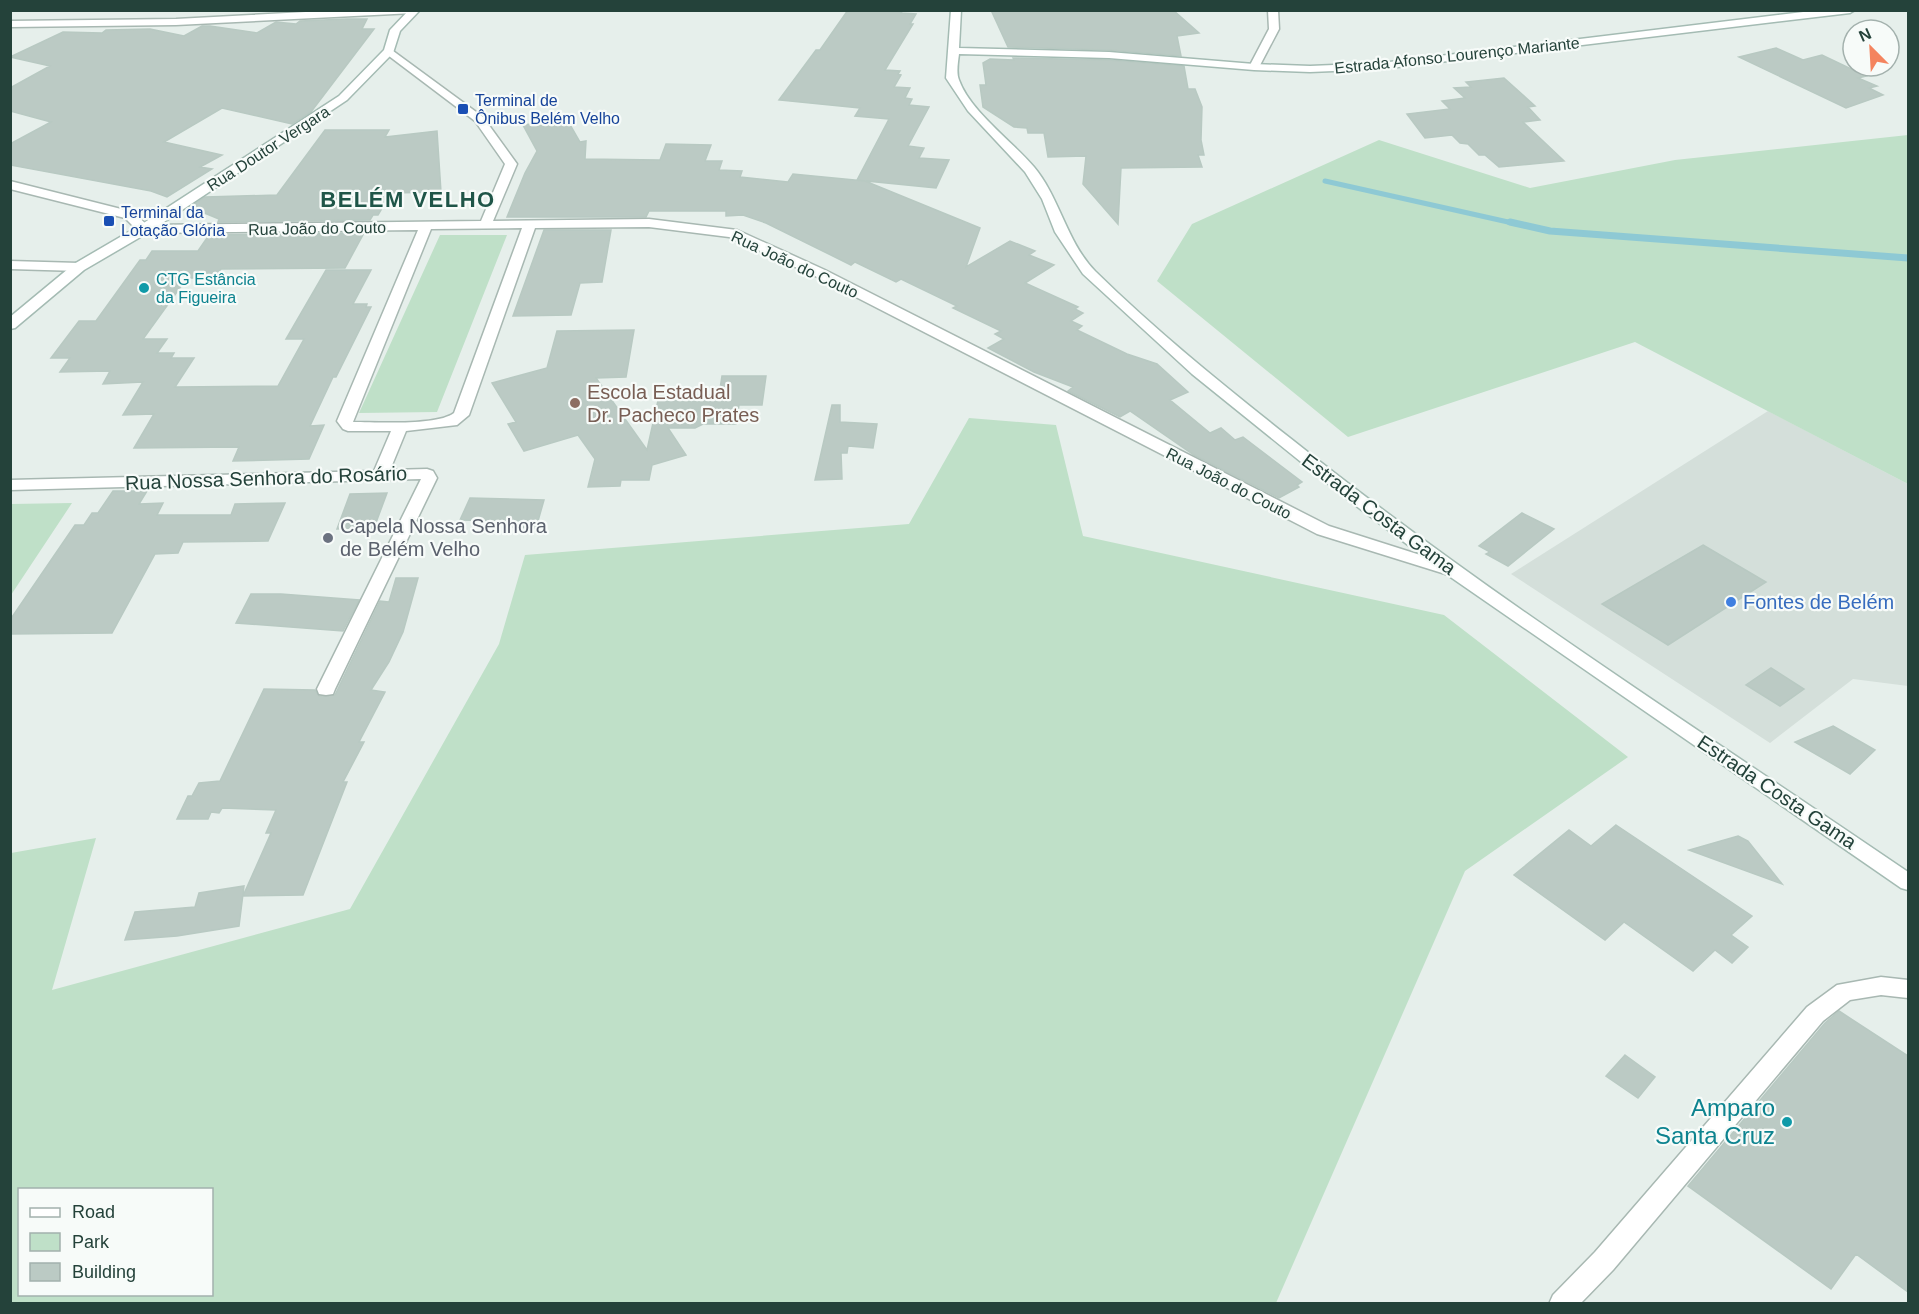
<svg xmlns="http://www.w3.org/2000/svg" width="1919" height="1314" font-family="Arial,sans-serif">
<rect width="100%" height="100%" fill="#e6efeb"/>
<path fill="#d4dfda" d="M1768 411 1908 484V686L1853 679 1770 743 1511 574Z"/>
<path fill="#bfe0c8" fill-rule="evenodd" d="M1908 135V484L1635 342 1348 437 1157 281 1192 224 1379 140 1530 188 1675 160Z
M440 235H507L437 412 359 413Z
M969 418 1056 425 1083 536 1444 615 1628 757 1465 871 1276 1303H11V853L96 838 52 990 350 909 499 644 525 555 909 524ZM20 1190H212V1294H20Z
M72 503 11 595V504Z"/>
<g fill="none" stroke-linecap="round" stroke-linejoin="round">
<path stroke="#8ec9d4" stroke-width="5" d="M1325 181 1517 224"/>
<path stroke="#8ec9d4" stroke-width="7" d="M1510 222 1550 231 1908 258"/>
</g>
<path fill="#bbcac4" stroke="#b8c9c2" stroke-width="1.5" d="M848 10H903L901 13 916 14 910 24H913L885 70 900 71 898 74 901 75 894 87 910 88 905 98 912 99 909 105 929 107 908 146 924 148 919 158 949 160 936 188 857 180 889 119 855 116 860 108 779 100 816 50H820Z
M991 10H1173L1199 33 1177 36 1181 56 1109 50 1008 47Z
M347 19H367L362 29H374L311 112 292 124 222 108 164 142 222 155 200 167 212 169 167 197 151 191 10 165V144L51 122 10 111V88L50 66 10 57 63 32 102 33 106 30 150 29 184 36 202 26H210L257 33 276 22 296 24 300 21Z
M1776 48 1803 60 1822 55 1866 76 1858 78 1877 86 1869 88 1883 95 1846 108 1739 57Z
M1013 58 1109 60 1184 66 1188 89H1195L1202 107 1201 140 1204 155H1198L1202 167 1121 168 1118 224 1083 184 1086 156 1048 157 1044 133H1028L1027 128 1014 127 983 107 980 85H986L983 63 990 59 1014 60Z
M1504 78 1535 106 1528 107 1540 120 1523 122 1564 161 1499 167 1485 155H1479L1468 144 1460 143 1452 135 1425 138 1407 114 1450 109 1442 101 1465 98 1454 88 1471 87 1466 82Z
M564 114 580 142 586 141 585 159 660 160 666 144 711 145 705 161H722L719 170 742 171 740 177 788 182 793 174 865 181 980 228 966 267 1010 241 1035 251 1029 255 1054 265 1025 283 1078 307 1075 309 1083 313 1071 321 1082 326 1077 330 1127 354 1157 364 1188 392 1170 400 1210 433 1221 428 1235 440 1243 437 1302 482 1297 485 1299 487 1279 498 1194 455 1130 411 1120 417 1068 391 1073 387 1034 372 988 348 1004 339 995 334 1001 331 953 308 957 306 901 279 896 282 855 262 851 265 766 223 743 215 726 216V211H649L646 217H507L525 173 537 151 523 125 538 123 535 119Z
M325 130H389L385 137 437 131 441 192 391 193 378 215H373L370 220 218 222 219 219 190 207 205 197 277 195Z
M544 230H611L602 282 580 283 571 315 513 316Z
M364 233 345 268 221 269 215 278H187L143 339H167L157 353H174L171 358H194L175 387 278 386 304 339H286L326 270H371L353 304H367L366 307H371L336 377H333L310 426 324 425 309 459 233 461 239 447 134 448 154 414 123 415 143 382 103 384 110 371 60 372 70 358H51L79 321H96L140 260H146L152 251H198L209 235Z
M634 330 626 377 596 378 647 450 659 396 719 395 722 376H766L762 405H739L736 424H703L695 428H668L686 455 652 465 649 480H621L620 486 588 487 595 459 578 435 524 451 508 424 516 422 492 383 547 368 557 331Z
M832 405H840V422L877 424 873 448 848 446 847 453H841L842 479 815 480Z
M113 491H147L139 504 163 503 157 515H231L235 504 285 503 268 541 183 542 178 553 155 554 112 633 10 634V620L75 525H84L92 513H98Z
M387 493 374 528 337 529 350 494Z
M470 498 544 500 536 528 511 527 513 521 460 520Z
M1522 513 1554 529 1508 566 1486 554 1490 552 1479 546Z
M1703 545 1766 582 1668 645 1602 604Z
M396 578H418L403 632 389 662 371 690 385 692 359 742H364L343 782H347L303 895 243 896 271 833H266L276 810 222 808 219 813 211 812 208 819H177L188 796H192L199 783 220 781 264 689 315 690 319 696 335 695 380 601 389 602Z
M251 594H281L359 600 343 631 236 623Z
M1771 668 1804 689 1780 706 1746 685Z
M1833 726 1875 750 1850 774 1795 742Z
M1616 825 1752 916 1731 935 1748 947 1732 963 1715 950 1693 971 1624 922 1605 940 1514 875 1569 830 1591 846Z
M1738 836 1748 841 1782 884 1689 850Z
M244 886 239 926 177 936 125 940 135 912 195 907 199 893Z
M1839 1011 1908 1056V1292L1856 1254 1831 1289 1688 1186 1825 1023Z
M1625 1055 1655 1077 1638 1098 1606 1076Z"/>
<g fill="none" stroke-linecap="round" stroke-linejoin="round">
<g stroke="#a8b8b2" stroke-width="3">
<path id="minor" d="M343 10H419L414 13 176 25 10 27V21L176 19Z
M1268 10H1278L1279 29 1258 69H1250L1249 67 1269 29Z
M389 48 483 117 517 164 493 221 649 219 737 230 825 270 1329 526 1461 568 1463 572 1461 576 1455 577 1317 534 815 276 729 237 649 227 535 228 469 415 457 425 406 431 390 470 427 469 433 471 437 478 335 689 333 694 326 695 319 694 317 689 421 479 10 490V480L374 471 391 431H348L343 429 337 421 418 230 144 233 139 232 125 218 10 189V181L133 212 147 225 481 221 505 164 475 121 385 53V49ZM522 228 454 413C437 426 376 422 353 422L431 229Z
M10 261 79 263 86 267 79 271 10 269Z
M1881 977 1908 980V998L1881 995 1850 1000 1823 1021 1613 1270 1580 1304H1549L1553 1295 1595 1252 1807 1007 1837 985Z"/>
</g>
<g stroke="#a4bbb3" stroke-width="3">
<path id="secondary" d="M409 10H420L400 31 393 53 347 100 149 232 84 270 15 328 10 329V317L74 264 139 226 339 96 384 50 390 30Z
M951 10H961L959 48 1109 52 1254 64 1310 66 1381 63 1820 10H1855L1850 13 1381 69 1310 72 1254 70 1109 58 959 54C958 62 956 73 959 80 970 111 1012 141 1034 167 1060 198 1066 241 1095 271 1156 331 1223 385 1290 438 1487 595 1700 730 1908 872V890L1901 888 1449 576 1347 499 1192 374 1083 274 1055 232 1042 199 1025 172 968 111 946 78Z"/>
</g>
<use href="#minor" fill="#fff" fill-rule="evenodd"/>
<use href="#secondary" fill="#fff" fill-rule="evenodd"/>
</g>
<g fill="#1a4fb4" stroke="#f7fbf9" stroke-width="2">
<rect x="457" y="103" width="12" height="12" rx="3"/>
<rect x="103" y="215" width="12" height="12" rx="3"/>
</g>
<g fill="#0f9aa8" stroke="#f7fbf9" stroke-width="2">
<circle cx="144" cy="288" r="6"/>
<circle cx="1787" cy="1122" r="6"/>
</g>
<circle fill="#8d6e63" stroke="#f7fbf9" stroke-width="2" cx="575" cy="403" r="6"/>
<circle fill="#6b7280" stroke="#f7fbf9" stroke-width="2" cx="328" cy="538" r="6"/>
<circle fill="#3f7fe0" stroke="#f7fbf9" stroke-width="2" cx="1731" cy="602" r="6"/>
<g text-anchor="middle" stroke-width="4.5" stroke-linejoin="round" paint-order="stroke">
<g font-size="16" fill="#24423a" stroke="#f7fbf9">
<text transform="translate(1457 55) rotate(-6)" y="6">Estrada Afonso Lourenço Mariante</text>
<text transform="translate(268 148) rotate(-33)" y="6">Rua Doutor Vergara</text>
<text transform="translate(317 228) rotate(-1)" y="6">Rua João do Couto</text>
<text transform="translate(795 264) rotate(25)" y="6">Rua João do Couto</text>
<text transform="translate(1229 483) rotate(27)" y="6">Rua João do Couto</text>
</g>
<g font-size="16" fill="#164399" stroke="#f7fbf9" text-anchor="start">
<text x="475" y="106">Terminal de<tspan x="475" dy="18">Ônibus Belém Velho</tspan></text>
<text x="121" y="218">Terminal da<tspan x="121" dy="18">Lotação Glória</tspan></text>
</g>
<g font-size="16" fill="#0d838f" stroke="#f7fbf9" text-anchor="start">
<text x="156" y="285">CTG Estância<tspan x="156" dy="18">da Figueira</tspan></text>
</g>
<g font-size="20" fill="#785e54" stroke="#f7fbf9" text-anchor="start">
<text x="587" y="399">Escola Estadual<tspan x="587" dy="23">Dr. Pacheco Prates</tspan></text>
</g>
<g font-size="20" fill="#24423a" stroke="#f7fbf9">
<text transform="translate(266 478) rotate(-2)" y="7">Rua Nossa Senhora do Rosário</text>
<text transform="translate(1379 514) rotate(37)" y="7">Estrada Costa Gama</text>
<text transform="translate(1777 792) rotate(34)" y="7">Estrada Costa Gama</text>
</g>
<g font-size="20" fill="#5b616d" stroke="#f7fbf9" text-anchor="start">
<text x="340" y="533">Capela Nossa Senhora<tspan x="340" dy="23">de Belém Velho</tspan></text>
</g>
<g font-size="20" fill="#366cbe" stroke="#f7fbf9" text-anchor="start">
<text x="1743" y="609">Fontes de Belém</text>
</g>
<g font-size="22" font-weight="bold" letter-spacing="1.5" fill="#1f5548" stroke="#f7fbf9">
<text x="408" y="207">BELÉM VELHO</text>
</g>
<g font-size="24" fill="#0d838f" stroke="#f7fbf9" text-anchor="end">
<text x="1775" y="1116">Amparo<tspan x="1775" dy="28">Santa Cruz</tspan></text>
</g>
</g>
<rect width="1919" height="1314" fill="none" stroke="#24423a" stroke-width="24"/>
<rect x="18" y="1188" width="195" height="108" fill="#f7fbf9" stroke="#a3b1ad" stroke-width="1.5"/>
<rect x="30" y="1208" width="30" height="9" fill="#ffffff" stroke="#a3b1ad" stroke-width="1.5"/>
<text x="72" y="1218" font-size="18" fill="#24423a">Road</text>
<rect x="30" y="1233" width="30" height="18" fill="#bfe0c8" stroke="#a3b1ad" stroke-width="1.5"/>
<text x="72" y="1248" font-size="18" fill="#24423a">Park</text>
<rect x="30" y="1263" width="30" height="18" fill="#bbcac4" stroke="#a3b1ad" stroke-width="1.5"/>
<text x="72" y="1278" font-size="18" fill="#24423a">Building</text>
<g transform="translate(1871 48) rotate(336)"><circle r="28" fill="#f7fbf9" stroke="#a3b1ad" stroke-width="1.5"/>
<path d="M0-4.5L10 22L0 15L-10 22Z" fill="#f4845f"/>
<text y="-9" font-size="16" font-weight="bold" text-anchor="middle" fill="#24423a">N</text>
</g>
</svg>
